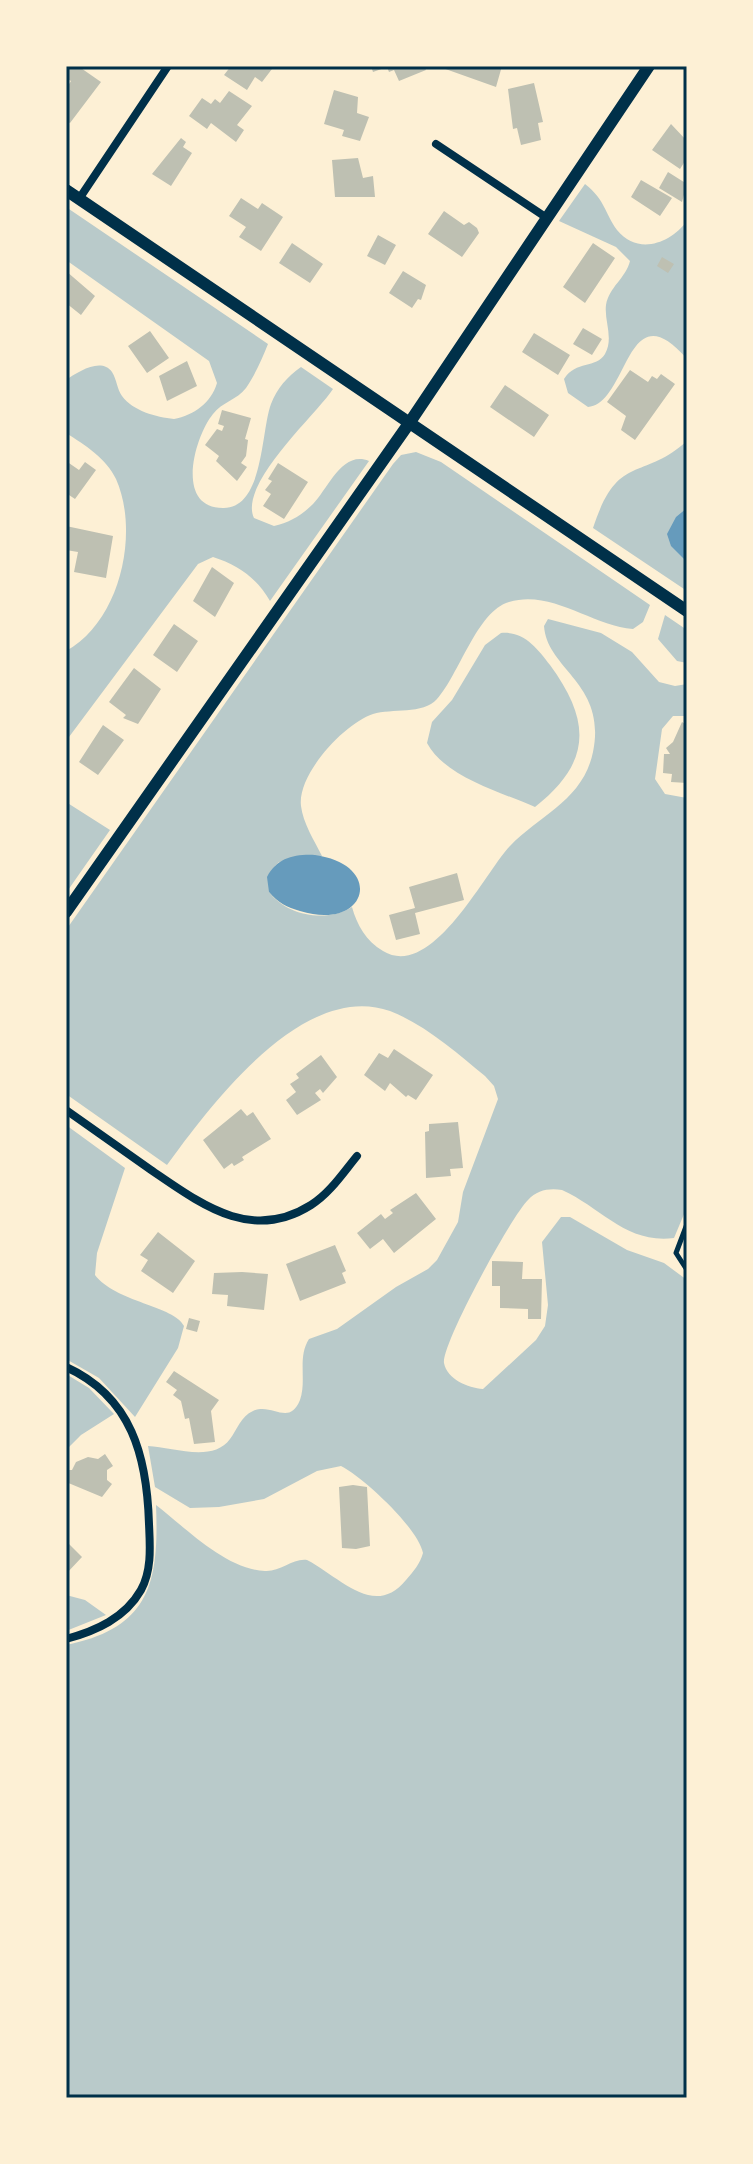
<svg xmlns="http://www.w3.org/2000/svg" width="753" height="2164" font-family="Barlow,sans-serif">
<rect width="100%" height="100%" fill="#fdf0d5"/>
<path fill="#b9caca" d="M585 184C606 201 604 212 617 230 638 256 671 243 687 221V359C626 288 629 403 588 407L568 393 564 379C576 360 596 369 605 354 614 338 604 321 606 305 609 287 626 278 630 261L616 247 559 221Z
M66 207 268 344C262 359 255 375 246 388 237 400 222 402 213 414 195 436 174 508 223 508 264 509 261 430 271 404 277 388 287 377 301 367L333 389C316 415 238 484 254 518L274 526C289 523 302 515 313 504 328 489 342 450 369 461L270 601C257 578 238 565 213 557L198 564 66 741V651C120 622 140 533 116 479 106 458 85 445 66 433V380C78 372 101 357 112 372 117 380 117 389 122 396 133 411 156 417 174 419 194 415 211 403 217 383L209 361 66 260Z
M687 441V591L593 528C618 452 641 482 687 441Z
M416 452 441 462 650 605 643 622 633 629C592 626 552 589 509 602 477 611 459 675 437 699 423 715 392 708 373 714 345 723 297 774 301 806 303 823 314 840 322 856L279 862C269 871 270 879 269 892 287 916 327 923 352 907 357 925 366 941 383 951 432 981 485 872 510 846 541 814 583 800 593 752 607 683 547 670 544 626L548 619 601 633 632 652 659 682 675 686 687 684V716H673L662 729 655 779 665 794 687 798V1207L674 1238C626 1244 602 1208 562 1190 549 1188 537 1190 528 1200 512 1215 441 1345 444 1363 447 1379 468 1388 483 1389L536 1340 545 1326 548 1305 542 1242 561 1217H570L627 1250 664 1263 687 1280V2098H66V1645C151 1628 159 1581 156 1505 186 1528 225 1569 265 1571 280 1572 293 1558 307 1560 340 1577 374 1619 406 1580 413 1572 420 1564 423 1553 418 1528 364 1478 341 1466L317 1471 264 1499 219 1507 190 1508 155 1487 148 1446C172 1447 213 1463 230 1439 237 1430 241 1416 253 1411 272 1402 289 1427 300 1400 307 1380 297 1358 309 1339L337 1329 396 1287 428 1269 437 1260 458 1222 463 1192 498 1099 494 1086 485 1076C457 1053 424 1024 390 1011 303 980 210 1106 167 1165L66 1094V930L393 464 401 455Z
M665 615 687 630V663L677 661 658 639Z
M501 633C524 631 537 648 550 665 591 721 592 762 535 807 501 792 445 777 427 743L432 722 452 700 485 645Z
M66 802 110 830 66 893Z
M66 1125 125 1168 97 1253 95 1275C115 1302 175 1306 184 1326L178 1348 135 1417 99 1378 66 1359Z
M66 1374 89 1388 114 1414 81 1435 66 1450Z
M66 1595 85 1600 106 1615 66 1631Z"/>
<path fill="#669bbc" d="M687 508V562L671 546 667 534 676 517Z
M315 855C386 865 367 932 300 911 287 907 278 903 269 892L267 877C277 858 294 854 315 855Z"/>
<path fill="#bec0b2" d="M70 66H78L101 82 70 123 66 121V89L71 81 66 78V71Z
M231 66H268L272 69 262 82 255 77 247 90 224 75Z
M371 66H424L426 70 399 81 394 70 389 72 387 67 373 72Z
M437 66H502L496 87Z
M534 83 543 122 538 123 541 140 521 145 517 128 513 129 508 89Z
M334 90 358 97 357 113 369 117 360 141 342 136 344 130 324 124Z
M229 91 252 106 237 125 244 130 236 142 211 123 207 129 189 116 202 98 211 104 215 99 220 103Z
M671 124 687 141V158L680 169 652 150Z
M181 138 186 142 183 147 192 153 171 186 152 174Z
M358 158 363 178 373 176 375 197H335L332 160Z
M668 172 687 184 682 202 659 188Z
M641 180 672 198 660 216 631 197Z
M241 198 258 209 262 203 283 217 261 251 239 237 246 227 229 216Z
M444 211 464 225 469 222 477 228 479 233 462 257 428 234Z
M378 235 396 245 385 265 367 256Z
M292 243 323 264 310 283 279 263Z
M593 243 615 258 585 303 563 287Z
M662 257 674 264 668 273 657 266Z
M66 271 95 296 81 315 66 303Z
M403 271 426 285 421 300 418 299 412 308 389 293Z
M583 328 602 339 592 355 573 344Z
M150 331 169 358 147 373 128 346Z
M534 333 570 355 558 375 522 352Z
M187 361 197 386 167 401 159 376Z
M630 370 648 382 652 376 657 379 661 374 675 384 635 440 621 430 626 416 607 402Z
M505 385 549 415 534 437 490 407Z
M222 410 251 418 245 439 248 440 246 456 241 463 247 467 237 481 216 461 219 456 205 445 217 429 222 431 224 426 218 424Z
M66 461 79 470 85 462 96 470 75 499 66 493Z
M278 463 308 482 284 519 263 506 271 494 265 490 272 481 268 479Z
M66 526 113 536 106 578 74 572 78 552 66 550Z
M212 567 234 583 215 617 193 601Z
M174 624 198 641 177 672 153 655Z
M134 668 161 689 138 724 123 718 126 715 109 702Z
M682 722 687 725V783L671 782 672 774 663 773 664 754H670L666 748 673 742Z
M103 725 124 740 98 775 79 762Z
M457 873 464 900 415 913 420 934 396 940 389 915 415 908 409 887Z
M394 1049 433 1075 416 1100 408 1095 406 1097 390 1083 385 1091 364 1075 379 1053 388 1058Z
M321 1055 337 1077 323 1093 320 1089 315 1093 321 1100 297 1115 286 1100 296 1092 290 1084 299 1078 296 1074Z
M241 1109 247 1116 253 1112 271 1139 242 1157 244 1160 234 1166 232 1163 224 1169 203 1140Z
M458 1122 463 1168 450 1169 451 1176 426 1178 425 1132 429 1131V1124Z
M416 1193 436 1219 394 1253 383 1239 370 1249 357 1233 381 1214 385 1219 393 1213 390 1210Z
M158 1232 195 1261 173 1293 141 1271 148 1260 140 1255Z
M335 1245 346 1271 342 1273 346 1283 300 1301 286 1264Z
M492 1261 523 1262 522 1279H542L541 1319H528V1309L500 1308V1286H492Z
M242 1272 268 1274 264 1310 227 1306 228 1295 212 1294 214 1273Z
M189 1318 200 1321 197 1332 186 1329Z
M174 1371 219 1400 211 1411 215 1442 194 1444 189 1418 185 1419 181 1401 173 1395 177 1390 166 1382Z
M105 1454 113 1466 107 1470V1480L112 1484 102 1497 66 1482V1470H72L76 1462 88 1457 98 1459Z
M353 1485 367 1487 370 1546 356 1549 342 1548 339 1487Z
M66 1541 82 1557 66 1574Z"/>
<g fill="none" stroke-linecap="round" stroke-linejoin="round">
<path stroke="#003049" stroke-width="5" d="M687 1224 676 1253 687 1270"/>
<path stroke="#003049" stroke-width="8" d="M436 144 547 218
M79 199 168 66
M66 1110C94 1130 123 1150 151 1170 201 1204 251 1243 311 1205 330 1193 343 1173 357 1156
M66 1367C132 1397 147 1457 149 1524 150 1546 152 1570 141 1590 125 1618 96 1631 66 1639"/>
<path stroke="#003049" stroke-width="12" d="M66 190 687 611
M66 912 410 422 649 66"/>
</g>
<rect width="753" height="2164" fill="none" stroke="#fdf0d5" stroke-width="136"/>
<rect x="68" y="68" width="617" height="2028" fill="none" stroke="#003049" stroke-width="3"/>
</svg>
